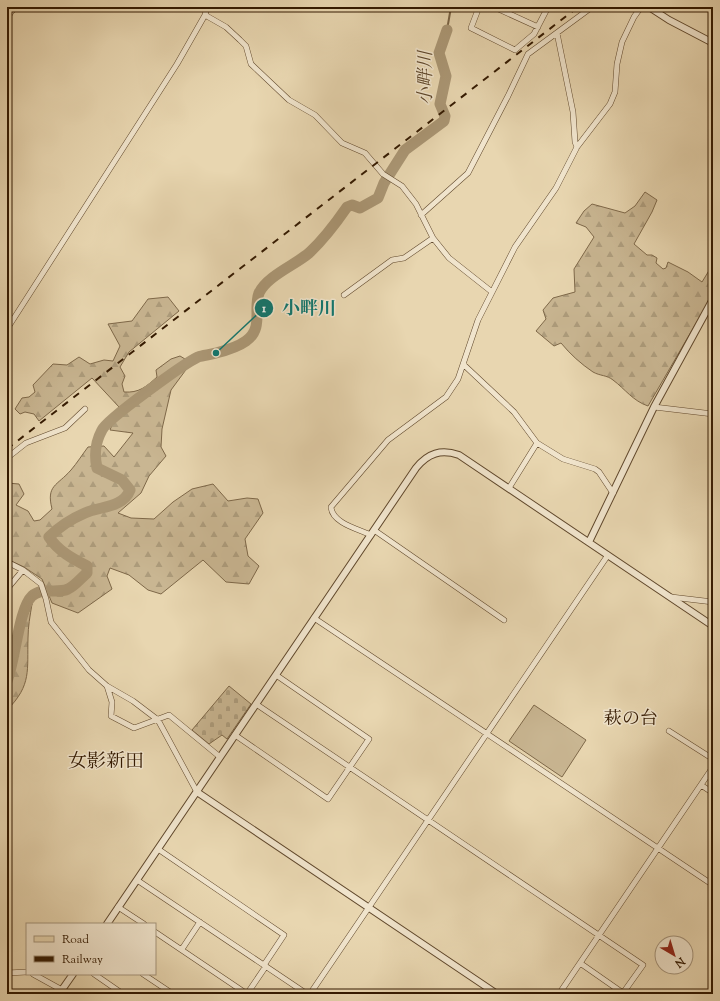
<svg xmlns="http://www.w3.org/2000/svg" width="720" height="1001" font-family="'Sorts Mill Goudy','Noto Serif JP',serif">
<defs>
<pattern id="forest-firs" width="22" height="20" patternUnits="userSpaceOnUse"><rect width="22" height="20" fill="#c9b692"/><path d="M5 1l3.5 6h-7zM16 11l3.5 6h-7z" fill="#ad9c7c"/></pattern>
<pattern id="cemetery-stones" width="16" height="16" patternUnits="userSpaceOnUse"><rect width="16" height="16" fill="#c9b692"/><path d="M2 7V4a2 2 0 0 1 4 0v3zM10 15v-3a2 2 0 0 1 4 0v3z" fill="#ad9c7c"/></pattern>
</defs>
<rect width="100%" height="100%" fill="#e8d6b0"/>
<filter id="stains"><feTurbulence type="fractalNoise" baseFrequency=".005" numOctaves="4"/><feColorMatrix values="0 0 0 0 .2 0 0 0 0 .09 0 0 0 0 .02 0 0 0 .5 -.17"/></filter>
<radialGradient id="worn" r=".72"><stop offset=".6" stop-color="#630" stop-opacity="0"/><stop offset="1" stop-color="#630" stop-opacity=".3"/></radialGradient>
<path fill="url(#forest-firs)" stroke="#7e6849" d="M645 192 657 200 652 212 634 244 647 255H652L657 258 656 263 663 269 666 268 668 262 688 272 702 282 713 264V294L648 406C633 401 625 389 613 380 607 375 600 376 593 372 581 364 570 354 561 343L554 346 536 331 546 319 543 310 553 298 575 292 574 269 594 237 586 227 576 223 584 211 592 204 625 213 635 206Z
M168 297 179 311 129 352 120 367 125 376 122 384 124 392C139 393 146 387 157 377L156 370 171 359 180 356 185 359 188 367 171 390 162 429 161 447 166 456 149 476 141 493 118 513 131 518 154 519 173 502 192 489 213 484 228 501 247 498 258 499 263 513 245 539 248 556 259 566 249 584 226 582 203 560 161 594 148 590 129 575 110 568 107 576 112 589 78 613 52 603 42 579 24 567 7 559V483L19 484 24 494 16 505 28 511 34 521 40 520 52 509C46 485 57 486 71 470 77 463 82 455 88 447L104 446 114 457 133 433 110 430 119 407 92 378 39 421 34 414 25 412 20 414 15 409 22 398 29 397 35 392 33 385 53 364 67 365 79 357 90 364 104 360 113 361 120 346 108 324 132 321 148 299Z
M32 604C30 616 28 627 28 638 27 670 32 685 7 710V673L18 649 24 623Z"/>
<path fill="url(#cemetery-stones)" stroke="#7e6849" d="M229 686 251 704 227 739 222 735 209 744 192 730Z"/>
<path fill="#c9b692" stroke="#7e6849" d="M534 705 586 740 562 777 509 741Z"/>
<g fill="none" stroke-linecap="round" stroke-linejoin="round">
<path stroke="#7a6446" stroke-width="2" d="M447 30 451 7"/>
<path stroke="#aa9674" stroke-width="11" d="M7 681C15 661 19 608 32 596 41 587 58 594 68 589 75 586 81 578 87 573V566C73 559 58 551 49 537 60 526 71 519 85 513 101 506 123 508 130 490L122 480 97 468C94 454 95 443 102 430 107 419 185 363 198 357 203 355 210 355 216 353 224 351 239 346 246 341 264 328 253 309 259 293 267 276 295 265 309 253 323 240 336 223 347 207L352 205 360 208 378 198 384 183 405 150 444 121 445 116 440 104 446 76 439 53 447 30"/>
<g stroke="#60482c" stroke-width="6">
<path id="minor" d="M207 7 205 15 226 27 240 40 246 46 251 64 289 100 315 115 342 143 365 153 383 174 402 186 416 204 433 238 449 258 492 292
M479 7 471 28 515 50 534 34 548 7
M494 7 538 27
M7 18 13 9
M557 33 573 112 575 142 577 147
M421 215 468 173 508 96 528 54 592 7
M344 295 392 260 404 258 433 238
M7 329 177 64 205 15
M464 365 514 412 537 443 563 459 595 469 599 472 613 493
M654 407 713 414
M7 458 26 443 65 428 85 409
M509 488 537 443
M374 530 504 620
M371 535C358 529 332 523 331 507L388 440 446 397 458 379 478 320 515 247 556 188 577 147 610 104 615 92 617 64 622 42 634 17 641 7
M7 562 23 570 41 584 46 599 51 622 89 670 107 686 133 701 158 720 197 792
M7 589 23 570
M671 597 713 602
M314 618 713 885
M107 686 112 702 111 716 134 728 169 715 220 757
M256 704 643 965 623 993 580 963
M669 731 713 759
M235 735 328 799 369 739 276 675
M701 785 713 793
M158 849 284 935 264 965
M137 880 307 994
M118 907 144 924
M155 932 247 994
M182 949 200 922
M7 973 27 972
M33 974 62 990
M94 974 123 994
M143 974 173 994
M247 994 266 966
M310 994 608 555
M559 994 713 767"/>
</g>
<g stroke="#60482c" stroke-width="8">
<path id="tertiary" d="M649 7 669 20 713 43
M589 542 654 407 713 299
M197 792 497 994
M107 924 416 468C428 453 441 449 459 455L713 626
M59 994 73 974"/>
</g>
<g stroke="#331900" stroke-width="10">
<path id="primary" d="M7 11 14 7"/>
</g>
<use href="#minor" stroke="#f0e4cc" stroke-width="5"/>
<use href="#tertiary" stroke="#f0e4cc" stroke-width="6"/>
<use href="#primary" stroke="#e8d6b0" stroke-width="8"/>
<path stroke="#331900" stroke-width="2" stroke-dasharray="7 7" stroke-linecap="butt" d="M7 449 578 7"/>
</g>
<g text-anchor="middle" stroke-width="3" stroke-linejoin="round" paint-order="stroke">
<g font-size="18" font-style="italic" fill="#5d4529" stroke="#f0e4cc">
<text transform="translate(425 78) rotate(-90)" y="6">小畔川</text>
</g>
<g font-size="18" fill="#331900" stroke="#f0e4cc">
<text x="631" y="724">萩の台</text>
</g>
<g font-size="19" fill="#331900" stroke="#f0e4cc">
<text x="106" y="767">女影新田</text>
</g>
</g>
<path fill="none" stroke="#0f766e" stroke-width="1.5" d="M216 353L264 308"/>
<g fill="#0f766e" stroke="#f0e4cc" stroke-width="1.5">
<circle cx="216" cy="353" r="4"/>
<circle cx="264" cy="308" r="10"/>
</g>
<g font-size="12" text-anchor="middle" font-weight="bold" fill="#fff">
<text x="264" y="312">1</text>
</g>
<g font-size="18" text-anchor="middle" font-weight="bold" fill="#0f766e" stroke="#f0e4cc" stroke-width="3" stroke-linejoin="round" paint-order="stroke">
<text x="309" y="314">小畔川</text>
</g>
<rect width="720" height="1001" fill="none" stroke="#e8d6b0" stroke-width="24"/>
<rect x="8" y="8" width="704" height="985" fill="none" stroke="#331900" stroke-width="2"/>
<rect x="12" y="12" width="696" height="977" fill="none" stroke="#331900"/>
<rect x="26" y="923" width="130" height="52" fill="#f0e4cc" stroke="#a4937a"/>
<rect x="34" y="936" width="20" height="6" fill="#e8d6b0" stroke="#a4937a"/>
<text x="62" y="943" font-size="12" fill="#331900">Road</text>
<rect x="34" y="956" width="20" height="6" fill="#331900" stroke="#a4937a"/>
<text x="62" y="963" font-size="12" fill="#331900">Railway</text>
<g transform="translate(674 955) rotate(142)"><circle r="19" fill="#f0e4cc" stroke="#a4937a"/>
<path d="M0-3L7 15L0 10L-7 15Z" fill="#8f2418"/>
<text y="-6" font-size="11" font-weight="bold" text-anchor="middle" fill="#331900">N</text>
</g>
<rect width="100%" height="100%" filter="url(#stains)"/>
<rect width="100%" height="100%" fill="url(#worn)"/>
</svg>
